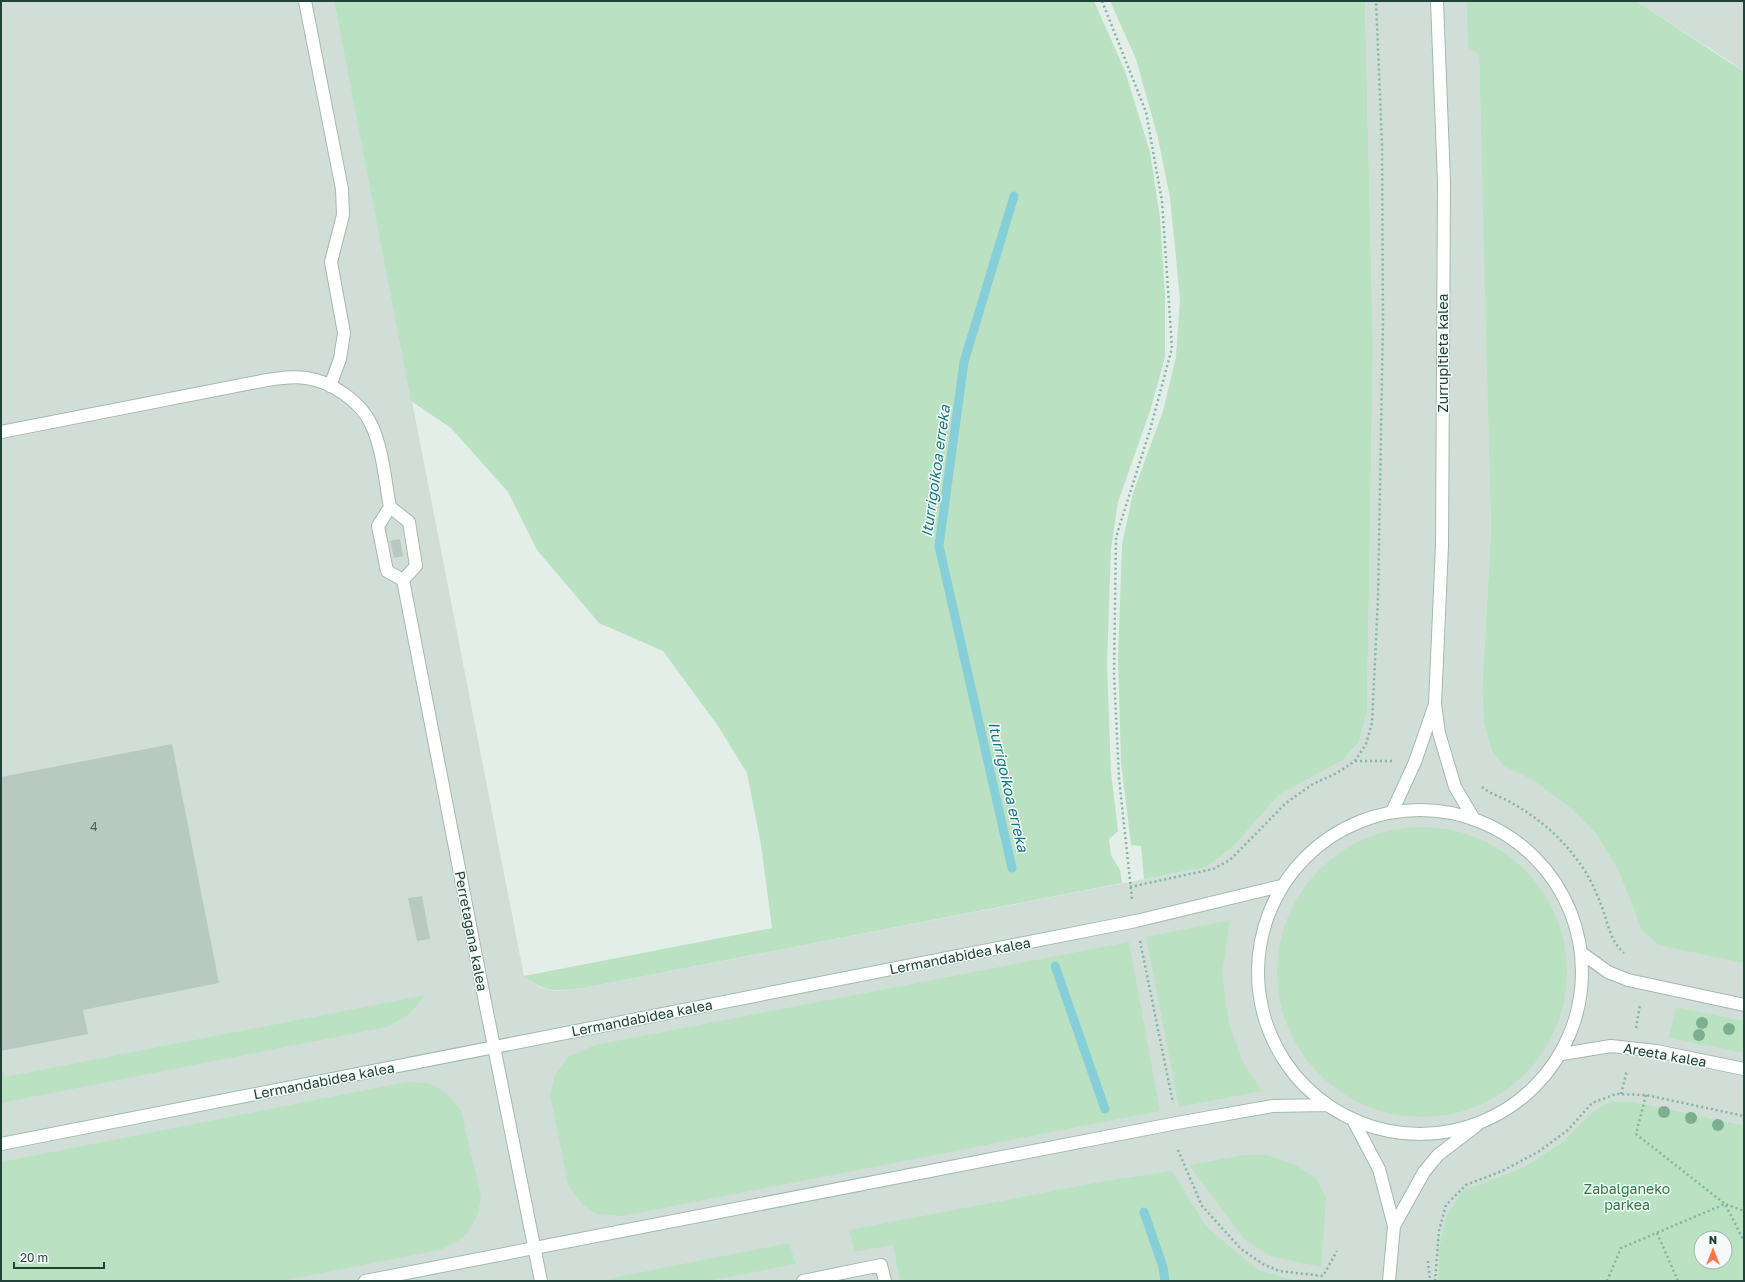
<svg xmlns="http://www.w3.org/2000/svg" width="1745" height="1282" font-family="'Golos Text',sans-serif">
<rect width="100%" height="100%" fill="#e3eee9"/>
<path fill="#d1ded8" d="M1 1H334L524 976 541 988 556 991 583 988 1207 867 1234 846 1279 795 1343 760 1359 742 1367 711 1373 348 1365 1H1466L1468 48 1479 53 1486 303 1491 530 1482 690 1484 724 1492 752 1503 766 1534 781 1570 808 1596 834 1617 868 1635 913 1744 949V1125L1635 1102 1610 1101 1592 1112 1561 1143 1525 1166 1462 1191 1446 1216 1439 1247 1438 1281H1Z
M1636 1H1744V72L1729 61Z"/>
<path fill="#bbe1c3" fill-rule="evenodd" d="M334 1H1094L1125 71 1150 152 1160 218 1165 295V357L1151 408 1118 502 1111 549 1107 664 1111 772 1118 831 1109 839 1111 855 1120 870 1122 883 583 988C553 991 549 994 524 976L772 928 761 845 747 773 718 726 663 651 599 623 537 550 508 492 451 428 411 401Z
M1110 1H1365L1373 348 1367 711 1359 742 1343 760 1279 795 1234 846 1207 867 1144 879 1141 846 1131 845 1121 762 1118 659 1122 544 1133 493 1163 411 1176 357 1180 299 1170 198 1158 138 1136 59Z
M1466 1H1636L1744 72V963L1658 945 1642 930 1617 868 1596 834 1570 808 1534 781 1503 766 1492 752 1484 724 1482 690 1491 530 1479 54 1468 48Z
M1277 972a145 145 0 1 1 290 0a145 145 0 1 1-290 0Z
M1230 920 1222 974 1229 1024 1244 1064 1262 1091 1179 1107 1146 937Z
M1129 942 1160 1111 622 1216 597 1214 582 1204 568 1185 550 1095 555 1075 568 1057 595 1045Z
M426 995 407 1016 387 1027 1 1103V1065L4 1077Z
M1676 1007 1744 1021V1053L1669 1038Z
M406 1082 428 1083 445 1092 461 1110 481 1197 477 1217 467 1234 456 1242 440 1250 281 1281H1V1162Z
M1610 1101 1635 1102 1744 1125V1281H1438L1439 1247 1446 1216 1462 1191 1525 1166 1561 1143 1592 1112ZM1701 1238H1725V1262H1701Z
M1244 1155H1267L1296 1165 1316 1178 1326 1198 1321 1267 1270 1256 1244 1239 1189 1165Z
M1172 1171 1206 1226 1258 1270 1296 1281H900L893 1245 855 1252 849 1230 1105 1181Z
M789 1243 796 1264 708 1281H606L612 1278Z"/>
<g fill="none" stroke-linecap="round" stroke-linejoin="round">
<path stroke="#87cfd8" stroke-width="9" d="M1012 868 939 546 964 362 1014 196
M1055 966 1105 1109
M1144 1212 1163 1267 1165 1281"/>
</g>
<path fill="#b8c9c2" d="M400 539 403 556 394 558 390 541Z
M172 744 219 983 83 1010 88 1034 1 1051V777Z
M422 896 430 939 417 941 408 898Z"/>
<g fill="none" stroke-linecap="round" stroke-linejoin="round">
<g stroke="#a5b7b0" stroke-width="14">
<path id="lane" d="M305 1 342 189 343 215 331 262 344 333 340 359 330 386
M1 432 267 380C280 378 293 376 306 378 331 381 361 402 371 424 383 449 385 481 390 507L378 526 387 571 403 580 416 566 409 522 390 507
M803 1281 881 1265 885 1281"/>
</g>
<g stroke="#a5b7b0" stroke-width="14">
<path id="street" d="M403 580 484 997 541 1281
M1583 954 1608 972 1628 980 1744 1005
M1562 1054 1611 1046 1656 1051 1744 1069
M1353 1120 1379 1169 1394 1226 1389 1281
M1394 1226 1424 1172 1438 1155 1476 1126"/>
</g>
<g stroke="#a1bbb1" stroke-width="14">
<path id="secondary" d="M1437 1 1444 182 1442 546 1435 704 1439 733 1455 787 1474 819
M1258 972a162 162 0 1 1 324 0a162 162 0 1 1-324 0Z
M1392 812 1415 762 1434 707
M1 1144 1136 921 1281 886
M365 1281 1177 1123 1273 1106 1326 1105"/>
</g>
<path stroke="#81b5a2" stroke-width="2.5" stroke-dasharray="2 3" stroke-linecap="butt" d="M1102 1 1146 112 1162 201 1172 348 1150 430 1116 537 1114 674 1119 778 1132 899
M1355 761H1392
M1482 787C1490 794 1502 797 1512 803 1538 818 1560 836 1578 861 1588 874 1596 891 1602 907 1608 923 1610 941 1624 953
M1130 887 1213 869 1230 860 1286 803 1313 784 1337 773 1355 761 1366 744 1372 723 1378 598 1383 322 1382 144 1376 1
M1140 941 1173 1103
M1636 1028 1640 1005
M1621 1094 1627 1070
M1646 1095 1636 1134 1725 1204 1744 1241
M1178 1150 1202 1206 1241 1249 1263 1264 1279 1271 1323 1276 1337 1251
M1657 1233 1678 1281
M1428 1261 1430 1281
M1435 1281 1439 1231 1446 1205 1466 1185 1502 1171 1538 1152 1568 1130 1592 1103 1616 1094 1646 1095 1744 1116
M1607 1281 1621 1248 1725 1204 1744 1211"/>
<use href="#lane" stroke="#fff" stroke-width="12"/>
<use href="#street" stroke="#fff" stroke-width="12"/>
<use href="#secondary" stroke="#fff" stroke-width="12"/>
</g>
<g fill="#7caf8f">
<circle cx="1702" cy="1023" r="6"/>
<circle cx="1729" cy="1029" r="6"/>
<circle cx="1699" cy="1035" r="6"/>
<circle cx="1664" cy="1112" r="6"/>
<circle cx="1691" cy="1118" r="6"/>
<circle cx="1718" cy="1125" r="6"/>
</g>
<g text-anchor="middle" stroke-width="3" stroke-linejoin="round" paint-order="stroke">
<g font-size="12" fill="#47645a">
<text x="94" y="831">4</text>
</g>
<g font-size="14" fill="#214238" stroke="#f4faf7">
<text transform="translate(1443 353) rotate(-90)" y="5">Zurrupitieta kalea</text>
<text transform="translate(471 931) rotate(79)" y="5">Perretagana kalea</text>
<text transform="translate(960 956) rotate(-11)" y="5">Lermandabidea kalea</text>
<text transform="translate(642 1018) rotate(-11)" y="5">Lermandabidea kalea</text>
<text transform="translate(1665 1055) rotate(10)" y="5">Areeta kalea</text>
<text transform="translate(324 1081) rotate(-11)" y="5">Lermandabidea kalea</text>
</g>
<g font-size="14" fill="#277c45" stroke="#f4faf7">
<text x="1627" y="1194">Zabalganeko<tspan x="1627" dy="16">parkea</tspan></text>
</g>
<g font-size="15" font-style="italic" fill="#157684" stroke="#f4faf7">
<text transform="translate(936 471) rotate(-82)" y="5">Iturrigoikoa erreka</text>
<text transform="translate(1008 787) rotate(77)" y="5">Iturrigoikoa erreka</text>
</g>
</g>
<rect width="1745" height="1282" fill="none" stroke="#214238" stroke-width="4"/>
<g transform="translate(1713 1250)"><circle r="19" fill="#f4faf7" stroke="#a0b0ab"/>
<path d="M0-3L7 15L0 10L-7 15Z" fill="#fe7552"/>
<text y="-6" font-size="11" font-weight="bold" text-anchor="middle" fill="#214238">N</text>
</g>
<path d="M14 1262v6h90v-6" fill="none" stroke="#214238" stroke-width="2"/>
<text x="20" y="1262" font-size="12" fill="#214238" stroke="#f4faf7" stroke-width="3" paint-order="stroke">20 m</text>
</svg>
